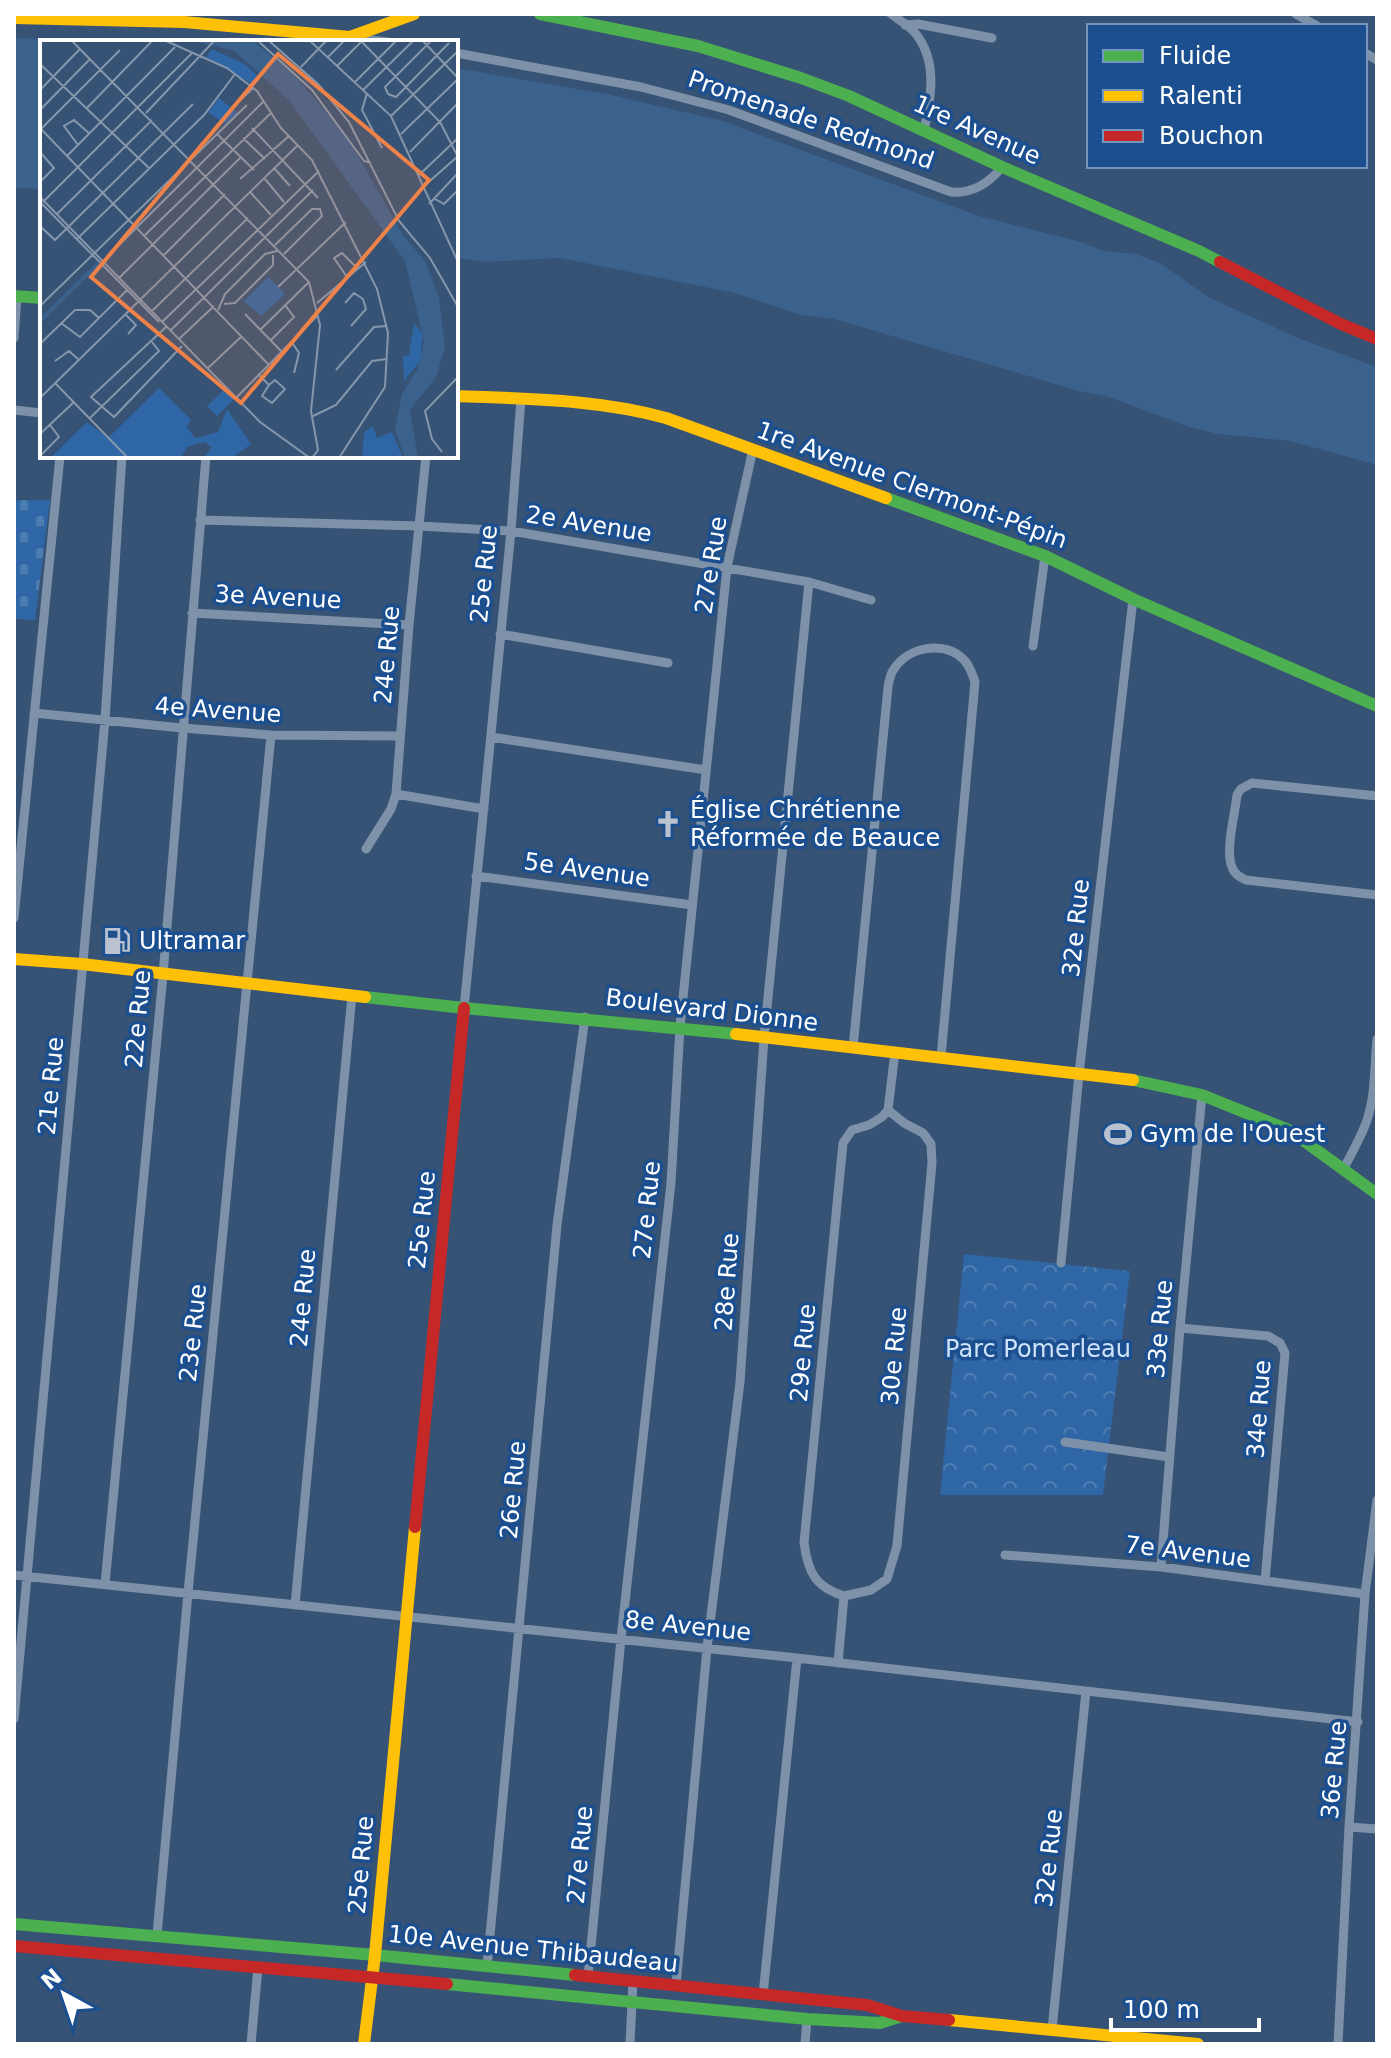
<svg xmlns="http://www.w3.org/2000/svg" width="1391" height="2058" font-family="'DejaVu Sans',sans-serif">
<defs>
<pattern id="cemetery-stones" width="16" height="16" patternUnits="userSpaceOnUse" patternTransform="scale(2)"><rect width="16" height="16" fill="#2f66a5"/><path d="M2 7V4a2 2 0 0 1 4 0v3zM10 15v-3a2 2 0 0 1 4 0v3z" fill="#4e7db2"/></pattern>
<pattern id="park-crowns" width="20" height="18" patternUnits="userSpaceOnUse" patternTransform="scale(2)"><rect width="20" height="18" fill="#2f66a5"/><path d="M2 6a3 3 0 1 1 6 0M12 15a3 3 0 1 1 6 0" fill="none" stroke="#4e7db2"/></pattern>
</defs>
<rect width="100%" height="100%" fill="#365274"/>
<path fill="url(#cemetery-stones)" d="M14 500H50L35 620 14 619Z"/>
<path fill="url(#park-crowns)" d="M964 1254 1130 1271 1103 1495H940Z"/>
<path fill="#3b618d" d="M14 38 166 42H42V189L14 188Z
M456 68 607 94 723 121 979 216 1081 242 1104 251 1136 254 1162 264 1208 297 1298 338 1377 367V465L1290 441 1218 434 1189 427 1109 397 1079 391 834 319 801 315 735 293 560 258 486 262 456 258Z"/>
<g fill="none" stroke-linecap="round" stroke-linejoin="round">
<path stroke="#7d92a8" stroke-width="9" d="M891 14C899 20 910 26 916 34 938 62 931 98 924 130
M1296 14 1317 26
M905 25 918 24 992 38
M354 38 388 42
M456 53 641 87 729 110 951 192C973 194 989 183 1002 167
M1365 53 1377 60
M14 338 17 296
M14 410 42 413
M200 520 419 526 511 531 809 582 871 600
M192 613 409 625
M500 634 668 663
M1033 646 1045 556
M34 713 182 728 271 735 399 736
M491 737 706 770
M396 794 484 809
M1377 796 1252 783 1241 789 1237 795C1235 814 1225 851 1232 867 1234 874 1240 877 1246 880L1377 895
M366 849 391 809 396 794 409 625 426 456
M476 876 692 905
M14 918 60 456
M464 1008 511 531 521 399
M853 1048 888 687C889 681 890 674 894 669 908 647 944 640 963 659 970 665 972 674 975 682L941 1057
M1344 1168C1351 1155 1358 1142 1364 1128 1376 1100 1374 1069 1377 1039
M1061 1263 1079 1074 1133 599
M1180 1328 1268 1336 1280 1343 1285 1353 1265 1581
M1065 1442 1169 1457
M1005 1555 1161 1567 1365 1594
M1161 1567 1180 1328 1202 1095
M14 1575 797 1658 1358 1722
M105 1584 163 975 206 456
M844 1596 871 1590 887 1579 897 1546 932 1163 931 1144 923 1133 904 1123 888 1110
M295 1605 352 995
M838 1663 844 1596C815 1587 808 1572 804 1543L843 1143 852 1130 869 1125 882 1117 888 1110 895 1052
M14 1719 105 720 122 456
M1349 1827 1377 1829
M157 1935 188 1593 271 735
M487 1967 557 1225 585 1017
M588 1977 621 1639 671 1183 680 1027 727 567 753 449
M676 1985 707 1648 740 1382 764 1038 809 582
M763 1995 797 1658
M1052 2030 1086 1691
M251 2044 258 1967
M630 2044 633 1981
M805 2044 807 2019
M1338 2044 1349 1827 1365 1594 1377 1500"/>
<path stroke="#4caf50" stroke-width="12" d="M540 14 698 46 801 78 849 96 1002 167 1199 251 1220 262
M14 296 42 298
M886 498 1045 556 1133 599 1377 706
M365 997 464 1008 736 1034
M1133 1080 1202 1095 1289 1130 1377 1194
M14 1924 375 1955 575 1975
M447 1984 807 2019 880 2023 902 2016"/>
<path stroke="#ffc107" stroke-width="12" d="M14 18 184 22 350 37 414 14
M456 396C527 399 597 399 666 418L886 498
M14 959 82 964 365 997
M736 1034 1133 1080
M949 2020 1198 2044
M364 2044 375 1955 415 1527"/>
<path stroke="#c62828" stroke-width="12" d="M1220 262 1341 324 1377 339
M415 1527 464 1008
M14 1946 447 1984
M575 1975 867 2005 902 2016 949 2020"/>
</g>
<defs>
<g id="church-bare" transform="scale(2.16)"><path d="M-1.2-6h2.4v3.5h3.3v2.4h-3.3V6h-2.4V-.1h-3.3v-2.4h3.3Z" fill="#b9c2ce" stroke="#1b4f8f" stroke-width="2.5" paint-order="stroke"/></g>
<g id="fuel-bare" transform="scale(2.16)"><path d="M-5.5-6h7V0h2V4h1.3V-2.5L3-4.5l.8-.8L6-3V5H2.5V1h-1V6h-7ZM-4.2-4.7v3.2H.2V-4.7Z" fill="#b9c2ce" stroke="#1b4f8f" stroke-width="2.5" paint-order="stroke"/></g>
<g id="stadium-bare" transform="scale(2.16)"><path d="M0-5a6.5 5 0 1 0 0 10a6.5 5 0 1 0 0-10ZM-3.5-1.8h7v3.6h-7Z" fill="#b9c2ce" stroke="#1b4f8f" stroke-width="2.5" paint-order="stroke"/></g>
</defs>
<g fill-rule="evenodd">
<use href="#church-bare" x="668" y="824"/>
<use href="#fuel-bare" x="117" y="941"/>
<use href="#stadium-bare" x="1118" y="1134"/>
</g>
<g text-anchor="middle" stroke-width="7" stroke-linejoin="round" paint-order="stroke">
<g font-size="24" fill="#fff" stroke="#1b4f8f">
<text transform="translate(811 120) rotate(19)" y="8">Promenade Redmond</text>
<text transform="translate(977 130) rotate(24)" y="8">1re Avenue</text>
<text transform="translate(912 485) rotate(20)" y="8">1re Avenue Clermont-Pépin</text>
<text transform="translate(589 524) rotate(9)" y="8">2e Avenue</text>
<text transform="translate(711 565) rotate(-81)" y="8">27e Rue</text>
<text transform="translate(484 574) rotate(-84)" y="8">25e Rue</text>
<text transform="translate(278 597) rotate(3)" y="8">3e Avenue</text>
<text transform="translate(387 655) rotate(-85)" y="8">24e Rue</text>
<text transform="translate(218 710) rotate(4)" y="8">4e Avenue</text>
<text transform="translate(587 870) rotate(8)" y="8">5e Avenue</text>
<text transform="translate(1076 928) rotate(-84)" y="8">32e Rue</text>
<text transform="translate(712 1010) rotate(7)" y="8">Boulevard Dionne</text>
<text transform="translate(138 1019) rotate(-85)" y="8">22e Rue</text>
<text transform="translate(51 1086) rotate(-85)" y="8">21e Rue</text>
<text transform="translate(647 1210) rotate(-84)" y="8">27e Rue</text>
<text transform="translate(422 1220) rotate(-84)" y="8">25e Rue</text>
<text transform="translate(727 1282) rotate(-86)" y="8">28e Rue</text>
<text transform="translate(303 1298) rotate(-85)" y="8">24e Rue</text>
<text transform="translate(1160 1329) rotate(-85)" y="8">33e Rue</text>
<text transform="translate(193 1333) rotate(-84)" y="8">23e Rue</text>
<text transform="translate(803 1353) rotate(-85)" y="8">29e Rue</text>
<text transform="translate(894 1356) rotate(-85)" y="8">30e Rue</text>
<text transform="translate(1259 1409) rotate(-86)" y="8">34e Rue</text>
<text transform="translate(513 1490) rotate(-85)" y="8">26e Rue</text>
<text transform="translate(1188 1552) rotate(7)" y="8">7e Avenue</text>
<text transform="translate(688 1626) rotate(6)" y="8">8e Avenue</text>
<text transform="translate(1334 1770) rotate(-85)" y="8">36e Rue</text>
<text transform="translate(580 1855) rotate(-85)" y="8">27e Rue</text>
<text transform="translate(1049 1858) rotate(-84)" y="8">32e Rue</text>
<text transform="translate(361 1865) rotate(-85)" y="8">25e Rue</text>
<text transform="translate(533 1949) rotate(6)" y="8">10e Avenue Thibaudeau</text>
</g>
<g font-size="24" fill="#fff" stroke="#1b4f8f" text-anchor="start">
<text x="690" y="818">Église Chrétienne<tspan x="690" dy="28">Réformée de Beauce</tspan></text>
<text x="139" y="949">Ultramar</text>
<text x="1140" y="1142">Gym de l'Ouest</text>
</g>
<g font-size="24" fill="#cfe3fa" stroke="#1b4f8f">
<text x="1038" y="1357">Parc Pomerleau</text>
</g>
</g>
<g transform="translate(40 40)">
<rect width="418" height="418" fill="#365274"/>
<path d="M374 283 383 294 380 321 364 341 363 316 369 315ZM119 348 151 380 147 387 155 398 178 392 187 369 211 404 192 418H164L172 407 164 402 147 407 141 418H10L47 382 68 398ZM333 386 337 398 352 392 363 418H322L324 392Z" fill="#2f66a5"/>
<path d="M179 58 198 73 185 84 168 72Z" fill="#2f66a5"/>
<path d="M172 9 206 25 219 37 212 44 166 17ZM228 237 245 254 221 276 204 261ZM185 349 194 359 177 376 167 366Z" fill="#2f66a5"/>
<path d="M151 0H212L250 31 305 93 363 195 385 221 399 257 405 308 396 337 370 370 378 418H365L355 390 362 354 378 328 384 301 365 221 249 60 194 11Z" fill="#3b618d"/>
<path fill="none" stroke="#3b618d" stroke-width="4" d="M0 281 58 224"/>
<path fill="none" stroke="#8697ac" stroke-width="2" d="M31 0 269 242 280 285 271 371 278 410 272 418M124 0 187 28 217 51 241 88 272 120 337 249 348 293 345 347 299 418M217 0 272 50 324 121 331 123M228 0 278 44 309 82 359 181 390 218 418 267M269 0 351 76 418 222M320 0 400 82 418 117M382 0 418 38M288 17 305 0M0 24 110 129M297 26 321 2M261 27 287 0M315 42 357 0M0 50 40 9M323 50 374 0M327 53 322 70 342 108M348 54 356 57 409 3M348 54 345 47 392 0M47 68 113 0M192 68 213 48M0 70 50 19M106 73 175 0M351 76 418 11M0 88 228 324M212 88 278 158M1 89 80 10M177 94 214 130M361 94 418 39M203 98 225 119M38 105 24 86 34 80 50 94M0 112 14 128 0 142M370 112 418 63M27 116 135 7M234 128 250 146M378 136 418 98M200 139 249 96M225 139 244 162M382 148 418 116M210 152 231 175M0 157 220 382 270 418M395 159 404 164 418 150M0 162 119 282M3 162 152 13M389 164 418 133M17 174 112 80M0 186 15 200 153 64M105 195 231 73M37 199 164 75 195 34M235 205 272 169H280L282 176 244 214M73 211 224 61M124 215 185 154M307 237 294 218 302 213 317 228M79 238 200 118M238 247 306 182M277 263 326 222M305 263 314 253 323 259M184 264 195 263 233 225V215M0 266 207 65M178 270 185 254 225 214 237 211M112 271 208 178M85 274 96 285 88 294M205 274 241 311M122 282 279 131M21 283 40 297 87 250M311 286 326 269 323 259M126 287 51 357 74 377 142 306M221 289 269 242M131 290 273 150M139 299 174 266M231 300 254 277 245 265M251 301 259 313 254 333M0 304 35 270H50L59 278M15 321 29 311 38 319M167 329 202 296M296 330 334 287 347 286M218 334 229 345 222 356 232 363 245 349 235 340 229 345M15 343 88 418M0 358 258 105M196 358 278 275M271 377 296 365 332 321 347 319M50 378 119 311 112 302M0 394 34 362M402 412 392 399 385 371 418 337M0 416 19 397 10 385"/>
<path fill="#ee8249" fill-opacity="0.15" stroke="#ee8249" stroke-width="4" d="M238 14 389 140 201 363 51 237Z"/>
<rect width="418" height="418" fill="none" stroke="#fff" stroke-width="4"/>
</g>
<rect width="1391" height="2058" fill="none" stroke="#ffffff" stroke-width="32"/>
<rect x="1087" y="24" width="280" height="144" fill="#1b4f8f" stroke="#7695bc" stroke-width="2"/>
<rect x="1103" y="50" width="40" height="12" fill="#4caf50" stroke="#7695bc" stroke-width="2"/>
<text x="1159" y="64" font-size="24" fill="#ffffff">Fluide</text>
<rect x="1103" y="90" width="40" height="12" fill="#ffc107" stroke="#7695bc" stroke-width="2"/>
<text x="1159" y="104" font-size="24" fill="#ffffff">Ralenti</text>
<rect x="1103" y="130" width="40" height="12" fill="#c62828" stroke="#7695bc" stroke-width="2"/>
<text x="1159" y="144" font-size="24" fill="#ffffff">Bouchon</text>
<g transform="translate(64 1994) rotate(320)" stroke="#1b4f8f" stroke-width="6" paint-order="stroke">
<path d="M0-6L14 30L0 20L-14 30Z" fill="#ffffff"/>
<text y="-12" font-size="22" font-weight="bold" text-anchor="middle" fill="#ffffff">N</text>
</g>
<path d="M1111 2018v12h148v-12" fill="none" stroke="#ffffff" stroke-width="4"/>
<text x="1123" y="2018" font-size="24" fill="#ffffff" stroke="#1b4f8f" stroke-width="6" paint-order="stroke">100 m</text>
</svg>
